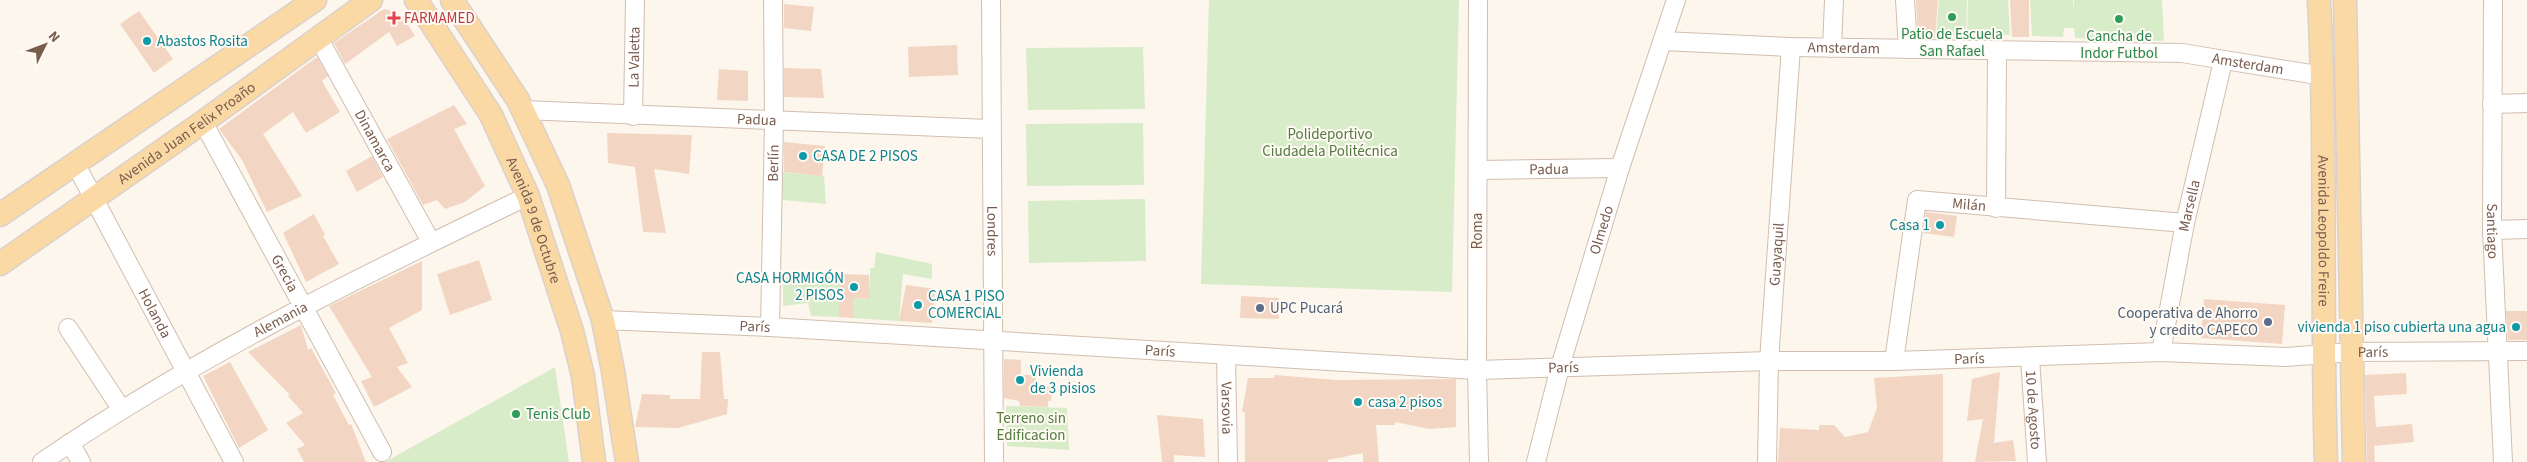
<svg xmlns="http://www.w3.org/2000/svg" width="2527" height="462" font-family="'Source Sans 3',sans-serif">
<rect width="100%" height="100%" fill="#fdf6ec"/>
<path fill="#d8ecc9" d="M1209 0H1459L1452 292 1201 284Z
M1939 0H1967L1966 35 1936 36Z
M1968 0H2008L2010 35 1967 34Z
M2030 0H2073L2074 11V0H2162L2164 41 2075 38 2074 28H2064L2063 37 2032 36Z
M1143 47 1145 109 1028 110 1026 48Z
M1143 123 1144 185 1027 186 1026 124Z
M781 172 824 176 826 204 783 200Z
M1145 199 1146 261 1029 263 1028 201Z
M876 252 932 264V279L903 274 899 321 853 318 854 298 870 299V268H874Z
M783 277H839V317L811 316 808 303 783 306Z
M555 367 569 462H385Z
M1006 406 1067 408 1069 450 1007 446Z"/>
<path fill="#f3d5c3" d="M1916 0H1938L1935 38H1918Z
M2010 0H2029V37H2012Z
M784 4 814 7 811 31 784 28Z
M384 9 393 11 404 18 415 36 397 46 389 32 345 64 334 43Z
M139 11 173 59 154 73 120 24Z
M957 45 958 75 909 77 908 47Z
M317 57 328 76 322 81 340 112 306 133 293 112 263 134 302 196 267 212 242 160 219 129Z
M784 68 821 69 824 98 784 97Z
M719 69 748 71V101L717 100Z
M454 105 467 124 454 129 485 186 465 202 445 209 437 200 423 205 387 139Z
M607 133 692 135 689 174 654 169 666 233 643 232 635 167 608 163Z
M784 142 825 146 822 176 784 172Z
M372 156 383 177 357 192 346 171Z
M1926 212 1957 216 1954 237 1923 233Z
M314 214 325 235 323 236 339 264 306 282 283 233Z
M479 260 492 300 450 315 437 274Z
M422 261V310L389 328 408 363 397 367 412 387 374 407 361 381 372 377 329 306Z
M839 274 869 275 870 299 854 298 853 318 839 317Z
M906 285 935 289 932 323 899 321Z
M1241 296 1279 298V319L1240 318Z
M2204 299 2285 305 2282 344 2201 338Z
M2506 311H2527V340H2508Z
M301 325 308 350 311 348 336 393 333 395 349 425 351 424 366 462H304L297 449 305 445 286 423 303 413 288 396 290 395 248 352Z
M702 352H720L724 399H728L727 414 678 428 635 427 642 394 670 395V399H700Z
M1004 359 1021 360V375H1036L1035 386 1052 387 1051 401H1048V407L1020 406 1019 401 1004 398Z
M230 362 268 430 239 448 203 376Z
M2000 372 1994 443 2013 440 2016 461 1975 462 1983 419 1967 421 1972 379Z
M2406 373 2407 394 2374 396 2376 427 2412 424 2414 442 2374 446 2375 462H2367L2365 375Z
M1943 374V462H1778L1780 428 1819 430V425H1834L1845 437 1868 432 1877 408 1874 378Z
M1274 375 1336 380 1456 379V427L1429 429 1395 422V425H1376L1379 462H1363V453L1328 460V462H1245V412H1242L1248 378H1274Z
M1157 415 1203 419 1205 457 1174 455V462H1162Z"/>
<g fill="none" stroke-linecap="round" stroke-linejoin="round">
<g stroke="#d1beb0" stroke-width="20">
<g id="minor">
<path id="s1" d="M991 0 994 462"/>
<path d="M1478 0 1477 370 1479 462"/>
<path d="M1905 0 1908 49"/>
<path id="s2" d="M2493 0 2492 230 2503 462"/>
<path id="s3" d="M319 39 431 242"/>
<path id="s4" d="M1663 41 1791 47 2182 53 2323 76"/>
<path d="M1832 48 1834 0"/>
<path d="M2492 104 2527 103"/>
<path id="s5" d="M523 110 990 129"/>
<path id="s6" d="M633 116 635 0"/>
<path id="s7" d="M203 122 382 452"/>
<path id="s8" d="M76 165 234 462"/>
<path id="s9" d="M1478 170 1620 168"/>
<path d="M1996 208 1997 51"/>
<path d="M2492 230 2527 229"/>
<path id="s10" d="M603 320 770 327 1477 370 1769 361H1894L2161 352 2286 357 2352 352 2527 351"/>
<path id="s11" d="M770 327 774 121 773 0"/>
<path d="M68 328 122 410"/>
<path id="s12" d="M2161 352 2185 223 2223 61"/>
<path id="s13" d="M1226 356 1228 462"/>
<path id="s14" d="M2030 358 2037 462"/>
<path id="s15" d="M1894 361 1917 200 2185 223"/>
<path d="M70 443 81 462"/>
<path id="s16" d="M42 462C195 357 361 276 528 196"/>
<path id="s17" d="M1536 462 1560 367 1620 168 1676 0"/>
<path id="s18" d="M1767 462 1769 361 1791 47"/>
</g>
</g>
<g stroke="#dad1cd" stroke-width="25">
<g id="major">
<path id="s19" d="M416 0 491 115 528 196 572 331 583 376 594 462"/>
<path d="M452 0 518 100 558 185 603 320 613 371 627 462"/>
<path id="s20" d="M2319 0C2327 154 2321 308 2326 462"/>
<path d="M2345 0 2354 462"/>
<path d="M0 215 315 0"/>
<path id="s21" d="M0 264 203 122 371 0"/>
</g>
</g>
<use href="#minor" stroke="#fff" stroke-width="18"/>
<use href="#major" stroke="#fbd9a5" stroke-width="22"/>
</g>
<g fill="#2e9e5b" stroke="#fffaf3" stroke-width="2">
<circle cx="1952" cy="17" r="5"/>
<circle cx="2119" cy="19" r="5"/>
<circle cx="516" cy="414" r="5"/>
</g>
<path fill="#e0444e" stroke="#fffaf3" stroke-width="2" d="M391.5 10.5h5v5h5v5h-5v5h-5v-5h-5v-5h5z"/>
<g fill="#0f9aa8" stroke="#fffaf3" stroke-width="2">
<circle cx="147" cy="41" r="5"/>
<circle cx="803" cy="156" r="5"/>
<circle cx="1940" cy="225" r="5"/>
<circle cx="854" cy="287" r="5"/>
<circle cx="918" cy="305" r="5"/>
<circle cx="2516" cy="327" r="5"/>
<circle cx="1020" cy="380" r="5"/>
<circle cx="1358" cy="402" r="5"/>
</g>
<g fill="#5c6f8a" stroke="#fffaf3" stroke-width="2">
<circle cx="1260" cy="308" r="5"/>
<circle cx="2268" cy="322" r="5"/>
</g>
<g text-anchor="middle" stroke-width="4" stroke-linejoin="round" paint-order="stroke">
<g font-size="15" fill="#be3a42" stroke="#fffaf3" text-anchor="start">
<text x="404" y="23">FARMAMED</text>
</g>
<g font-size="15" fill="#27864d" stroke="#fffaf3">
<text x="1952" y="39">Patio de Escuela<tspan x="1952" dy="17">San Rafael</tspan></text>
<text x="2119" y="41">Cancha de<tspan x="2119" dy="17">Indor Futbol</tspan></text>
<text x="526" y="419" text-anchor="start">Tenis Club</text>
</g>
<g font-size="15" fill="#0d838f" stroke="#fffaf3" text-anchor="start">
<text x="157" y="46">Abastos Rosita</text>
<text x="813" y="161">CASA DE 2 PISOS</text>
<text x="1930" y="230" text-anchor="end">Casa 1</text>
<text x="844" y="283" text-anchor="end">CASA HORMIGÓN<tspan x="844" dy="17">2 PISOS</tspan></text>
<text x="928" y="301">CASA 1 PISO<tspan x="928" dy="17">COMERCIAL</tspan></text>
<text x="2506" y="332" text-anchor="end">vivienda 1 piso cubierta una agua</text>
<text x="1030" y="376">Vivienda<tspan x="1030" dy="17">de 3 pisios</tspan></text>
<text x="1368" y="407">casa 2 pisos</text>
</g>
<g font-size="15" fill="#7a5c4d" stroke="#fffaf3">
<text dy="5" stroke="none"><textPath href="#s4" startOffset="181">Amsterdam</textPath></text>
<text dy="5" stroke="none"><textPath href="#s6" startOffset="59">La Valetta</textPath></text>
<text dy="5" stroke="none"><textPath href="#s4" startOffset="586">Amsterdam</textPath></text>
<text dy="5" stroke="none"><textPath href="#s5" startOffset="234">Padua</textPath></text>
<text dy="5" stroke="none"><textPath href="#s21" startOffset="228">Avenida Juan Felix Proaño</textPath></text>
<text dy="5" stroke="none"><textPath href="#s3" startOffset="116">Dinamarca</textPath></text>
<text dy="5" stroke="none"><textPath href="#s11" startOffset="164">Berlín</textPath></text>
<text dy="5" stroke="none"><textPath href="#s9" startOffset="71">Padua</textPath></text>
<text dy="5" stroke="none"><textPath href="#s15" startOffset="215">Milán</textPath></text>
<text dy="5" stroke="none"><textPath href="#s12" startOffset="149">Marsella</textPath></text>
<text dy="5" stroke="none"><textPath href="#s19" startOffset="251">Avenida 9 de Octubre</textPath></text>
<text dy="5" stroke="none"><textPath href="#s17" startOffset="241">Olmedo</textPath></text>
<text dy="5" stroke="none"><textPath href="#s1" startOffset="231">Londres</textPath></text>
<text transform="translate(1477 231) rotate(-90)" y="5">Roma</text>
<text dy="5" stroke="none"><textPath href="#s20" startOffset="231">Avenida Leopoldo Freire</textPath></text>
<text dy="5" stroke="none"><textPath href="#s2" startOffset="231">Santiago</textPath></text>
<text dy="5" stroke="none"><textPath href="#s18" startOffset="208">Guayaquil</textPath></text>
<text dy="5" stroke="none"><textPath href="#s7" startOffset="172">Grecia</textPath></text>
<text dy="5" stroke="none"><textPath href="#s8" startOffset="168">Holanda</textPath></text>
<text dy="5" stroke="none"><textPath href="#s16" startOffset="278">Alemania</textPath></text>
<text dy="5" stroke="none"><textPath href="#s10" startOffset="152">París</textPath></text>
<text dy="5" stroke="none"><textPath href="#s10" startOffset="558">París</textPath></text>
<text dy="5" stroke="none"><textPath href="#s10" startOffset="1772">París</textPath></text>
<text dy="5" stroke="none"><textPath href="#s10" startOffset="1368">París</textPath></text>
<text dy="5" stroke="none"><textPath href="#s10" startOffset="962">París</textPath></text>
<text dy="5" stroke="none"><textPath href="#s13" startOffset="52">Varsovia</textPath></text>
<text dy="5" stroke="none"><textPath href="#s14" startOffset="52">10 de Agosto</textPath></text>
</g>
<g font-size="15" fill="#537a41" stroke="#fffaf3">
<text x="1330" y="139">Polideportivo<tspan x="1330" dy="17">Ciudadela Politécnica</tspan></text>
<text x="1031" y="423">Terreno sin<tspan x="1031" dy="17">Edificacion</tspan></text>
</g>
<g font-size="15" fill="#4e5e75" stroke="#fffaf3" text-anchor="start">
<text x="1270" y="313">UPC Pucará</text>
<text x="2258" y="318" text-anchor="end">Cooperativa de Ahorro<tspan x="2258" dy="17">y credito CAPECO</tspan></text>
</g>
</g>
<g transform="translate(45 45) rotate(48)" stroke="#fffaf3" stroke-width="4" paint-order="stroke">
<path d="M0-4L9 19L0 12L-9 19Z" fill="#7a5c4d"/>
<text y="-8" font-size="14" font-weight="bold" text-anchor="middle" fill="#7a5c4d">N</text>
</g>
</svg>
